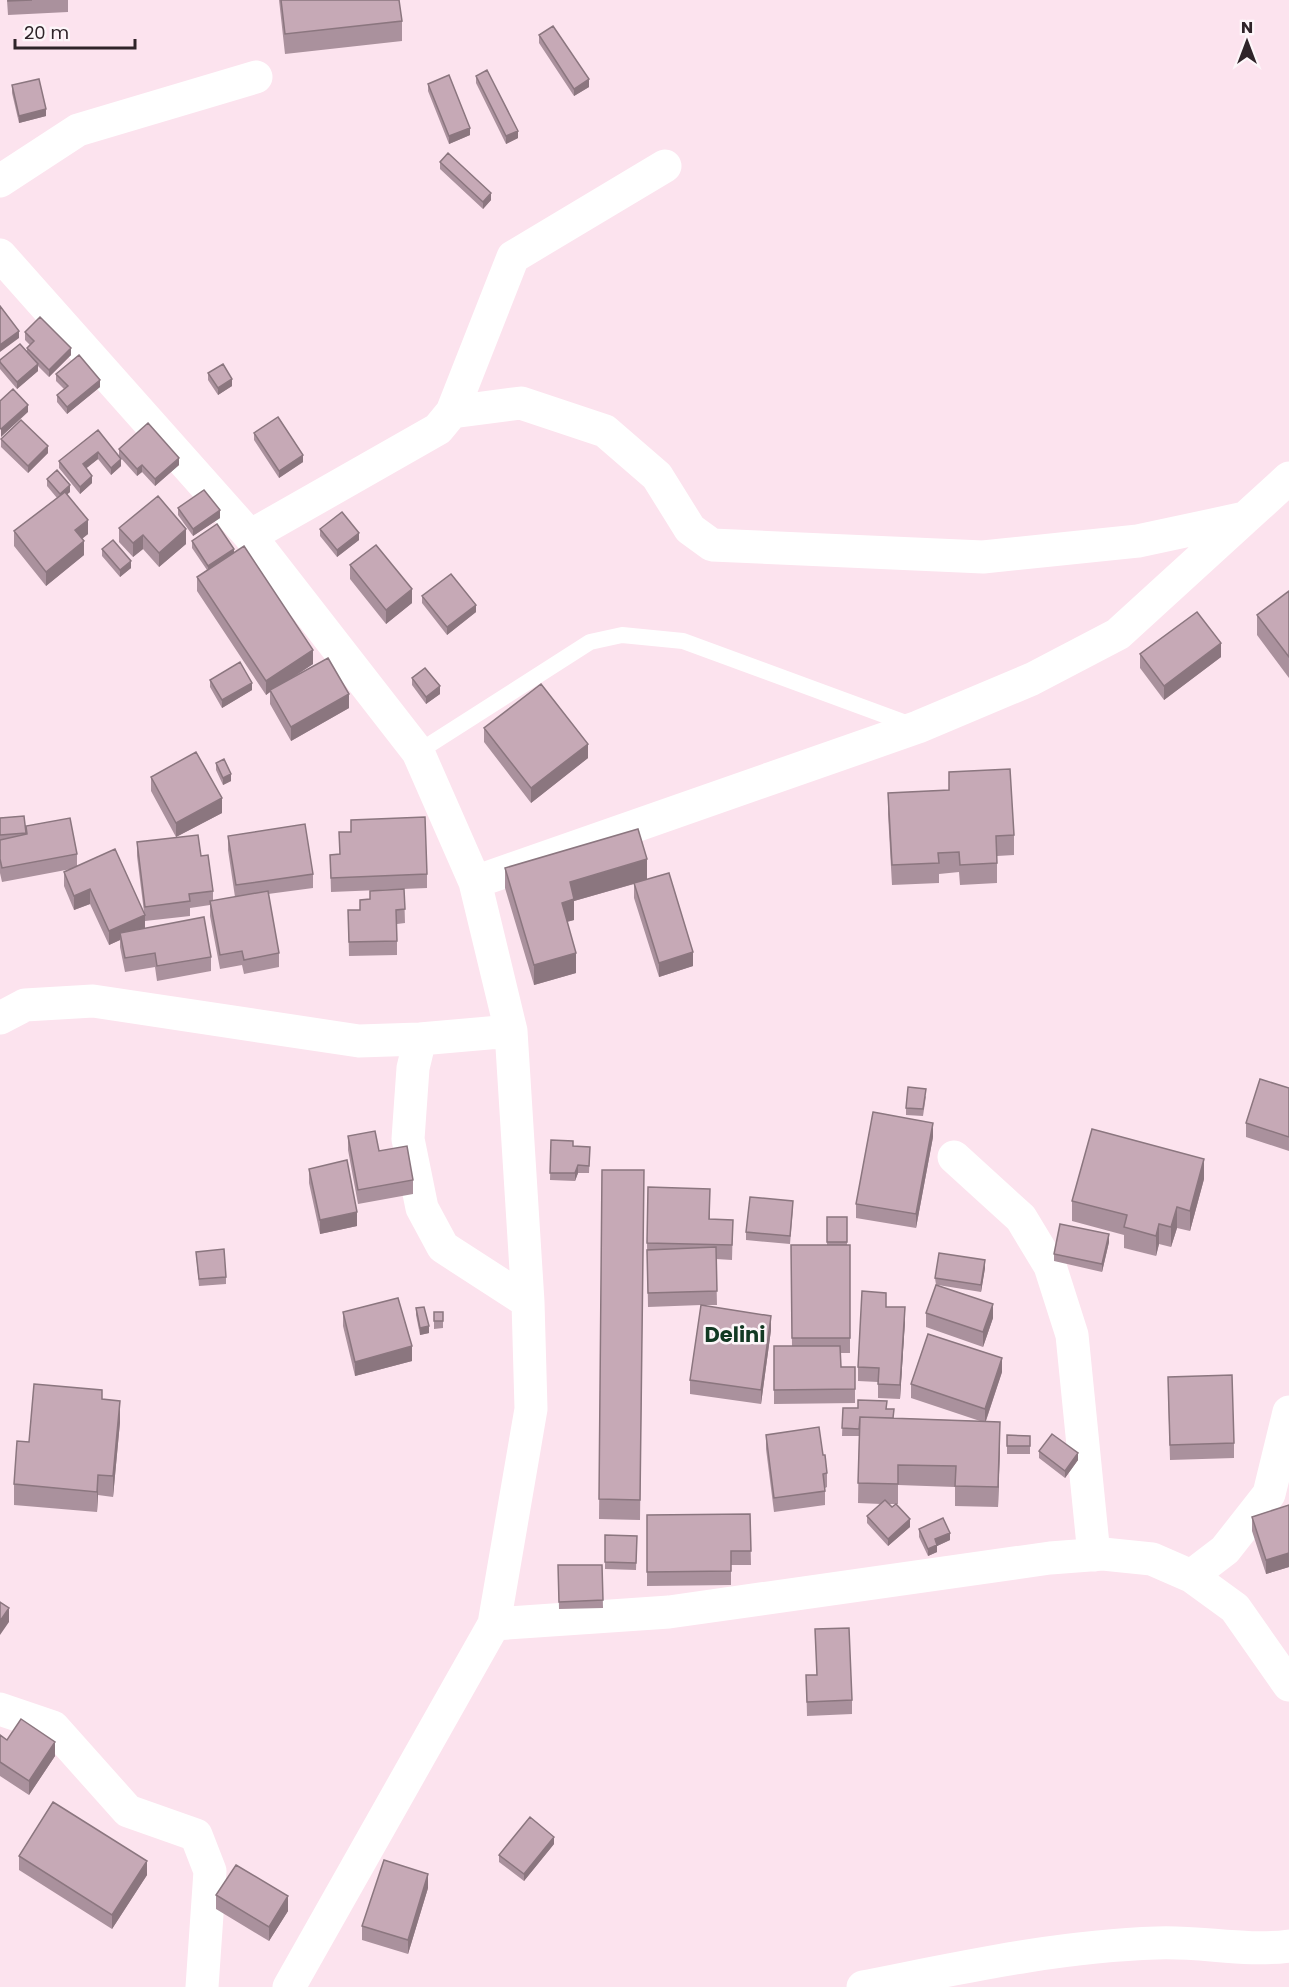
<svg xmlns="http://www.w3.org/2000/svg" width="1289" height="1987" font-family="Poppins,sans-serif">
<rect width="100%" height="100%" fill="#fce3ee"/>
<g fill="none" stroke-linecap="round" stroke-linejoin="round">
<path stroke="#fff" stroke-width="16" d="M418 752 590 642 622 635 683 641 914 726"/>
<path stroke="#fff" stroke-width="33" d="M0 181 78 130 256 77
M0 255 250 536 418 752 475 882 511 1031 528 1302 531 1409 494 1624 289 1987
M452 412 521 403 605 431 657 476 690 529 712 545 983 557 1138 541 1245 518
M250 536 438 429 452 412 513 257 665 166
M475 882 918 727 1032 679 1118 634 1289 478
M0 1018 25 1005 93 1001 359 1041 420 1039 511 1031
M420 1039 413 1068 408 1139 422 1208 443 1247 528 1302
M954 1157 1021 1218 1050 1266 1072 1335 1094 1555
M1191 1576 1225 1550 1269 1494 1289 1412
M494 1624 669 1612 1050 1558 1103 1554 1152 1559 1191 1576 1235 1608 1289 1685
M0 1709 53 1727 128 1811 196 1835 210 1871 202 1987
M863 1987C960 1968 1057 1946 1157 1943 1201 1941 1245 1952 1289 1946"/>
</g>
<path fill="#aa919d" d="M7 0H68V12L8 15Z
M279 0H399L402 21V41L285 54Z
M539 35 589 87 574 96 539 43Z
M476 76 518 138 506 144 476 83Z
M428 84 470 135 449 144 428 91Z
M12 85 46 116 19 123 12 93Z
M440 162 491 200 483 209 440 169Z
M25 332 71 355 49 377 38 366V371L17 389 0 369V360L27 352V348L30 345 25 340Z
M208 373 232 386 218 395 208 380Z
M56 374 100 387 67 414 57 402V395L64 389 56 381Z
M98 430 121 466 111 475 98 459 86 468 92 483 80 494 59 468V461Z
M254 433 303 462 279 478 254 440Z
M1 439 48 453 28 473 1 447Z
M119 449 179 465 155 486 142 472 137 476 119 456Z
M47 479 70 492 67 494 88 534 82 539 84 555 46 586 14 546V531L57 498 47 486Z
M178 508 220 518 193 536 178 515Z
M119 528 186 544 159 567 143 549 133 557 119 542Z
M320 529 359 540 337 557 320 536Z
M192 541 234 553 313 664 294 677 349 708 291 741 270 704V692L266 695 197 591V577L207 570 192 548Z
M102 549 131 568 120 577 102 556Z
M350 565 412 603 386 624 350 579Z
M1289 591V678L1257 635V615Z
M422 596 476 612 447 635 422 603Z
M1140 654 1221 657 1164 700 1140 668Z
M412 678 440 694 426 704 412 685Z
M210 680 252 690 222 708 210 687Z
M484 728 588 758 531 803 484 742Z
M216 763 231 781 223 785 216 770Z
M949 772 1014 835V855L997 856V883L960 885 959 872 939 874V883L892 885 888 814V793L949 790Z
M151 777 222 813 176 837 151 791Z
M24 816 26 835V826L77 854V866L144 912 137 856V842L201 856 213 891V901L235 897 228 850V836L313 874V888L268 894 279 953V967L244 974 242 965 220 969 210 916V905L190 908V916L145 921V929L211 957V971L157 981 155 967 125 972 120 947V940L109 945 90 904 74 910 64 886V872L71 869 2 882 0 873V818Z
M351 820 427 874V888L331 892 330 855 339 854 351 832Z
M505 868 647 879 693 966 659 977 634 898V884L574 901V920L567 922 576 973 534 985 505 888Z
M404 889 405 923 397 924V955L349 956 348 910H360L370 899Z
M1289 1088V1151L1246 1137V1123Z
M926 1096 923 1116 906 1115V1108Z
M348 1136 379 1151 413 1180V1194L358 1204 348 1150Z
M933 1137 916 1228 856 1218V1204Z
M551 1140 573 1146 590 1147 589 1173H578L575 1181 550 1180Z
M309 1169 357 1226 320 1234 309 1183Z
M602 1170H644L640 1520 599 1519Z
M1204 1179 1190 1231 1177 1228 1171 1247 1159 1244 1156 1256 1124 1248V1235L1072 1221V1201Z
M710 1203V1219L733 1220 732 1260 716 1259 717 1305H702L771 1330 761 1404 690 1394V1380L701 1305 648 1307 647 1243Z
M793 1208 790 1244 746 1240V1232Z
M827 1217H847V1245H850V1353H840L841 1367H855V1403L774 1404V1346H792L791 1245H827Z
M1109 1242 1102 1272 1054 1261V1254Z
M196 1252 226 1277V1284L199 1286Z
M985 1268 981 1292 938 1285 993 1318 983 1347 926 1327V1313L936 1285 935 1278Z
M886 1307 905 1321 900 1399 878 1398V1382L858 1381V1367Z
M416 1308 429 1333 420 1335 416 1315Z
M343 1312 412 1361 355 1376 343 1326Z
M434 1312 443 1321V1328L434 1329Z
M1002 1372 986 1421 1000 1442 998 1507 955 1506V1487L898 1485V1504H889L910 1527 888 1546 867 1523V1516L881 1504 858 1503 859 1436H842L843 1408 887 1409 894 1418 980 1421 911 1398V1384Z
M1168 1391 1234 1443V1458L1170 1460Z
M102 1399 120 1422 113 1497 98 1495 97 1512 14 1505V1484L29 1442Z
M766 1435 823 1455 827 1473V1487L825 1488V1505L774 1512 766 1449Z
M1007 1435 1030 1436V1454H1007Z
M1039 1451 1078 1460 1065 1478 1039 1458Z
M1289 1505V1567L1266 1574 1252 1531V1517Z
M750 1514 751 1565H731V1585L647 1586V1515Z
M919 1529 950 1540 937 1546V1552L928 1556 919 1537Z
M605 1535 637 1536 636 1570 605 1569Z
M558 1565H602L603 1608 559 1609Z
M815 1629 852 1700V1714L807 1716 806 1675H817Z
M0 1735 7 1740 55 1756 29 1795 0 1776Z
M554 1844 524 1881 499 1862V1855Z
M19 1856 147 1875 112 1929 19 1870Z
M428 1888 408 1954 362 1940V1926Z
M216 1895 288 1911 269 1941 216 1909Z"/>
<path fill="#8b767f" d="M589 79V87L574 96V89Z
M46 109V116L19 123V116Z
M470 128V135L449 144V136Z
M518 131V138L506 144V136Z
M491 193V200L483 209V202Z
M19 331V338L0 352V345Z
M71 348V355L49 377V370Z
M38 364V371L17 389V382Z
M232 379V386L218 395V388Z
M100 380V387L67 414V407Z
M28 405V412L1 437V429Z
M48 446V453L28 473V466Z
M98 452V459L83 471V464Z
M303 455V462L279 478V471Z
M179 458V465L155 486V479Z
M121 459V466L111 475V468Z
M142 465V472L137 476V469Z
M92 476V483L80 494V487Z
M70 485V492L60 501V494Z
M220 510V518L193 536V529Z
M88 520V534L75 544V530Z
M186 529V544L159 567V553Z
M359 533V540L337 557V550Z
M143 535V549L133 557V543Z
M84 541V555L46 586V572Z
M234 549V556L208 573V566Z
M131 561V568L120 577V570Z
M412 589V603L386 624V610Z
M476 605V612L447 635V627Z
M1221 643V657L1164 700V686Z
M313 650V664L270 692V690V692L266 695V681Z
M252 683V690L222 708V700Z
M440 686V694L426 704V697Z
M349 694V708L291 741V727Z
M588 744V758L531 803V788Z
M231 774V781L223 785V778Z
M222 798V813L176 837V823Z
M647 859V880L574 901V920L562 923V903L570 882Z
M90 889V904L74 910V896Z
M145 915V929L120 933V940L109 945V931Z
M693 952V966L659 977V963Z
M576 953V973L534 985V965Z
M933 1123V1137L916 1228V1214Z
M1204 1159V1179L1190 1231V1211Z
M578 1165V1173L575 1181V1173Z
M1177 1207V1228L1171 1247V1227Z
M357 1212V1226L320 1234V1220Z
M1159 1224V1244L1156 1256V1236Z
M1109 1234V1242L1102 1272V1264Z
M985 1260V1268L981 1292V1285Z
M993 1304V1318L983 1347V1332Z
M905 1307V1321L900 1399V1385Z
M771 1316V1330L761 1404V1390Z
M429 1326V1333L420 1335V1328Z
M412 1346V1361L355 1376V1362Z
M1002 1358V1372L985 1423V1409Z
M120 1401V1422L113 1497V1476Z
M1000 1422V1442L998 1507V1487Z
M1078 1453V1460L1065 1478V1471Z
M98 1475V1495L97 1512V1492Z
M910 1519V1527L888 1546V1539Z
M950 1533V1540L937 1546V1552L928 1556V1549L935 1539Z
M1289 1553V1567L1266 1574V1560Z
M9 1608V1622L0 1635V1621Z
M55 1742V1756L29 1795V1781Z
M554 1837V1844L524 1881V1874Z
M147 1861V1875L112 1929V1915Z
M428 1874V1888L408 1954V1940Z
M288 1896V1911L269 1941V1927Z"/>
<path fill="#c6a9b6" stroke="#8b767f" stroke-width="1.5" d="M8 0H32L8 1Z
M281 0H399L402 21 285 34Z
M553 26 589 79 574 89 539 35Z
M487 70 518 131 506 136 476 76Z
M449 75 470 128 449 136 428 84Z
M39 79 46 109 19 116 12 85Z
M448 153 491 193 483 202 440 162Z
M0 306 19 331 0 345Z
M40 317 71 348 49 370 27 348 34 341 25 332Z
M20 344 38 364 17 382 0 362V360Z
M79 355 100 380 67 407 57 395 68 386 56 374Z
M223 364 232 379 218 388 208 373Z
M13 389 28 405 1 429 0 428V401Z
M278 417 303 455 279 471 254 433Z
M21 420 48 446 28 466 1 439Z
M148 423 179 458 155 479 142 465 137 469 119 449Z
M98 430 121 459 111 468 98 452 83 464 92 476 80 487 59 461Z
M57 470 70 485 60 494 47 479Z
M204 490 220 510 193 529 178 508Z
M65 492 88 520 75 530 84 541 46 572 14 531Z
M158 496 186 529 159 553 143 535 133 543 119 528Z
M342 512 359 533 337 550 320 529Z
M217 524 234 549 208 566 192 541Z
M113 540 131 561 120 570 102 549Z
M376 545 412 589 386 610 350 565Z
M244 546 313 650 266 681 197 577Z
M451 574 476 605 447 627 422 596Z
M1289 591V657L1257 615Z
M1197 612 1221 643 1164 686 1140 654Z
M328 658 349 694 291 727 270 690Z
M240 662 252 683 222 700 210 680Z
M425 668 440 686 426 697 412 678Z
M541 684 588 744 531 788 484 728Z
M196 752 222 798 176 823 151 777Z
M224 759 231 774 223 778 216 763Z
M1010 769 1014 835 996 836 997 863 960 865 959 852 938 853 939 863 892 865 888 793 949 790V772Z
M24 816 26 833 0 835V818Z
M425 817 427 874 331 878 330 855 340 854 339 832H351V820Z
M70 818 77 854 2 868 0 859V840L27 834 26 826Z
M305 824 313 874 236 885 228 836Z
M638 829 647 859 570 882 574 899 562 903 576 953 534 965 505 868Z
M198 835 201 856 208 855 213 891 189 894 190 901 145 907 137 842Z
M115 849 145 915 109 931 90 889 74 896 64 872Z
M669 873 693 952 659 963 634 883Z
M404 889 405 909 396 910 397 941 349 942 348 910H360V900L370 899V891Z
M268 891 279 953 244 960 242 951 220 955 210 901Z
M204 917 211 957 157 966 155 953 125 958 120 933Z
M1260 1079 1289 1088V1137L1246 1123Z
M908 1087 926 1089 923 1109 906 1108Z
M873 1112 933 1123 916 1214 856 1204Z
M1092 1129 1204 1159 1190 1211 1177 1207 1171 1227 1159 1224 1156 1236 1124 1227 1127 1215 1072 1201Z
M375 1131 379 1151 407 1146 413 1180 358 1190 348 1136Z
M551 1140 573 1141V1146L590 1147 589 1166 578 1165 575 1173H550Z
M347 1160 357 1212 320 1220 309 1169Z
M602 1170H644L640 1500 599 1499Z
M648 1187 710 1189 709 1219 733 1220 732 1245 647 1243Z
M750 1197 793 1201 790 1236 746 1232Z
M827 1217H847V1242H827Z
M1060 1224 1109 1234 1102 1264 1054 1254Z
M791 1245H850V1338H792Z
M716 1247 717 1291 648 1293 647 1250Z
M224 1249 226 1277 199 1279 196 1252Z
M939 1253 985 1260 981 1285 935 1278Z
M936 1285 993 1304 983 1332 926 1313Z
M862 1291 886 1293V1307H905L900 1385 878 1384 879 1368 858 1367Z
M398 1298 412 1346 355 1362 343 1312Z
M701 1305 771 1316 761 1390 690 1380Z
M424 1307 429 1326 420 1328 416 1308Z
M434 1312H443V1321H434Z
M928 1334 1002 1358 985 1409 911 1384Z
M774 1346H840L841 1367H855V1389L774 1390Z
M1232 1375 1234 1443 1170 1445 1168 1377Z
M34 1384 102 1390V1399L120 1401 113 1476 98 1475 97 1492 14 1484 17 1441 29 1442Z
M858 1400 887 1401 886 1409H894L893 1418 860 1417 859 1429 842 1428 843 1408H858Z
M860 1417 1000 1422 998 1487 955 1486 956 1466 898 1465V1484L858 1483Z
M819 1427 823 1455H825L827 1473 823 1474 825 1491 774 1498 766 1435Z
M1052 1434 1078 1453 1065 1471 1039 1451Z
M1007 1435 1030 1436V1446H1007Z
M885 1500 892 1507 896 1504 910 1519 888 1539 867 1516Z
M1289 1505V1553L1266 1560 1252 1517Z
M750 1514 751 1551H731V1571L647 1572V1515Z
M943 1518 950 1533 935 1539 937 1545 928 1549 919 1529Z
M605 1535 637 1536 636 1563 605 1562Z
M558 1565H602L603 1600 559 1602Z
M0 1602 9 1608 0 1621Z
M849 1628 852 1700 807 1702 806 1675H817L815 1629Z
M21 1719 55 1742 29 1781 0 1762V1735L7 1740Z
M53 1802 147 1861 112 1915 19 1856Z
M530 1817 554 1837 524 1874 499 1855Z
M384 1860 428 1874 408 1940 362 1926Z
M236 1865 288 1896 269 1927 216 1895Z"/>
<g text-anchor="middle" stroke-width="5" stroke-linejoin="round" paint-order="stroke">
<g font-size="21" font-weight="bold" fill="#123923" stroke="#fdf6f9">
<text x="735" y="1342">Delini</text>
</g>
</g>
<g transform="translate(1247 42)" stroke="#fdf6f9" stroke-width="4.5" paint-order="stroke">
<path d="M0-4.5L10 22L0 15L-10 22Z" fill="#2f2429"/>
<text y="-9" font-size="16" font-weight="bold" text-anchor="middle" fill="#2f2429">N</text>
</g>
<path d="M15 39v9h120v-9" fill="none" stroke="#2f2429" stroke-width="3"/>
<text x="24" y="39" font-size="18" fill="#2f2429" stroke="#fdf6f9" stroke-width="4.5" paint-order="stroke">20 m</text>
</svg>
